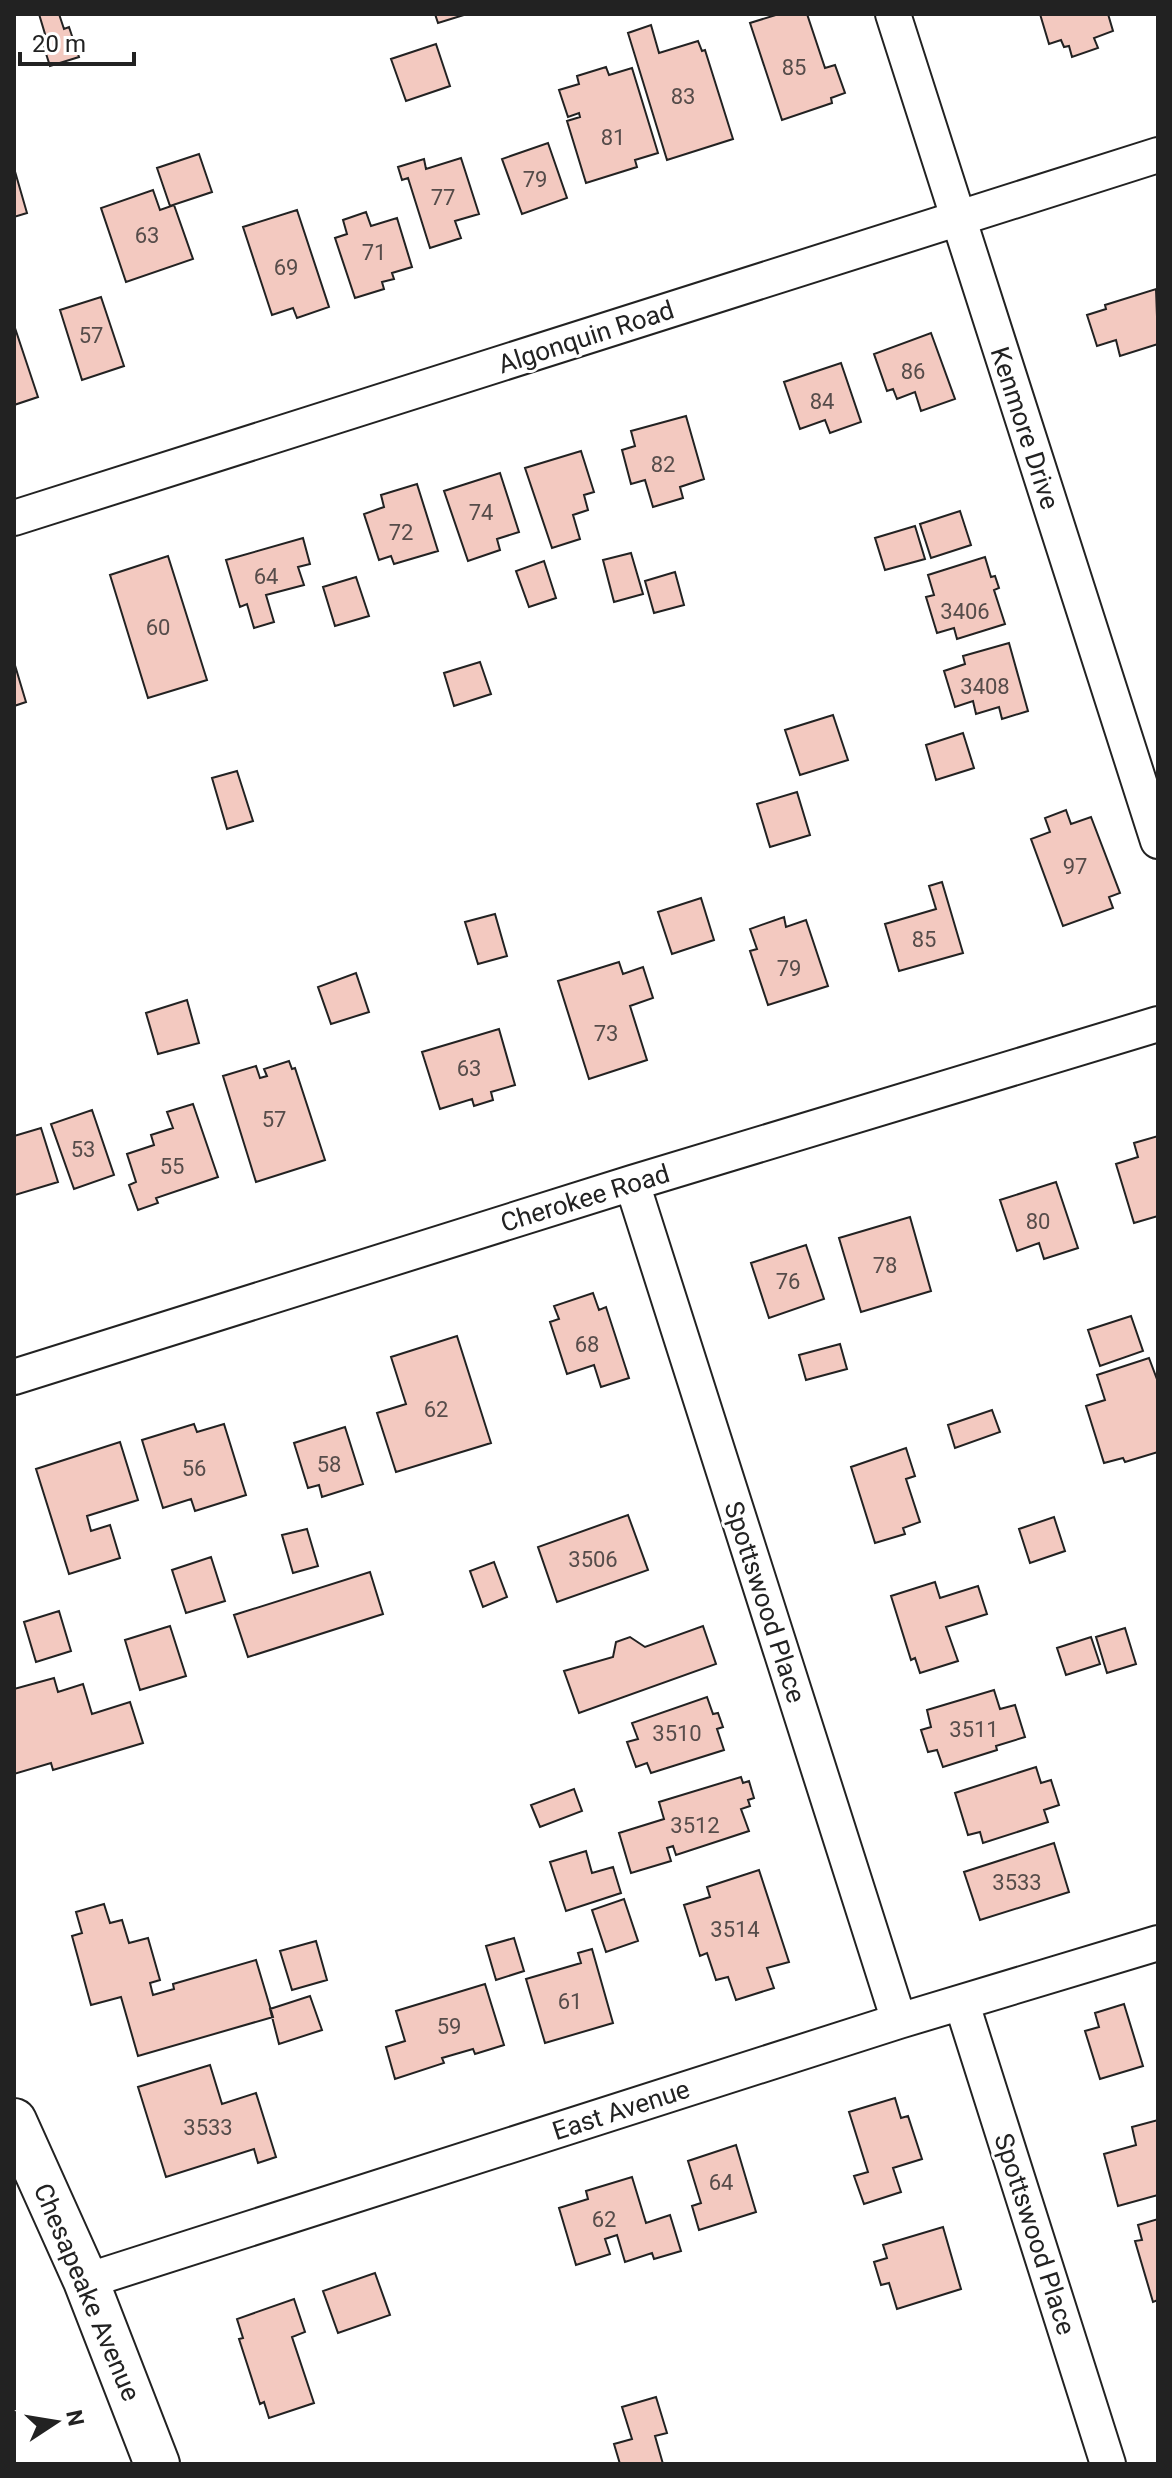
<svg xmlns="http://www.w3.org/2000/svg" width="1172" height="2478" font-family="Roboto,sans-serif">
<rect width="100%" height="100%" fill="#fff"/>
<path fill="#f3c9c0" stroke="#222" stroke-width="2" d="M39 14H59L64 29 69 27 79 57 50 66 40 35 45 34Z
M435 14H467L438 23Z
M779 14H807L825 68 835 65 845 93 831 98 832 103 782 120 750 23Z
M1040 14H1108L1113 31 1094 38 1098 48 1072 57 1069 46 1064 47 1061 40 1049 44Z
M651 25 659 53 698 41 702 51 705 50 733 139 667 160 628 33Z
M436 44 450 86 406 101 391 59Z
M606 67 609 75 632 68 658 153 635 160 637 167 586 183 567 121 580 117 579 113 568 117 559 90 579 84 577 76Z
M548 143 567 198 522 214 502 159Z
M199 154 212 192 170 206 157 168Z
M461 158 479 214 455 221 461 238 430 248 408 178 402 180 398 167 424 159 426 169Z
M14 168 27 213 14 217Z
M153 190 160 210 174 205 193 259 126 282 101 208Z
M297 210 329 307 297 318 293 308 272 315 243 227Z
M366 212 371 226 397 218 412 267 392 273 394 279 382 282 384 289 355 298 335 238 347 234 343 220Z
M1156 289 1158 344 1120 356 1116 340 1097 346 1087 315 1106 309 1105 305Z
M101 297 124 366 82 380 60 310Z
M14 325 38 397 14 405Z
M931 333 955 399 921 411 915 392 897 399 893 389 887 391 874 354Z
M841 363 861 422 830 433 825 420 800 429 784 382Z
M686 416 704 479 680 487 683 498 653 507 645 480 631 484 622 450 635 446 631 431Z
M581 451 594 492 584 495 588 510 573 515 580 539 552 548 525 468Z
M500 473 519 532 497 539 500 550 468 561 444 491Z
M417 484 438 551 394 564 391 556 379 560 364 514 384 507 381 495Z
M960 511 971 545 931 558 920 524Z
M915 526 925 559 885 570 875 538Z
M303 538 310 564 298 567 304 585 266 595 274 622 254 628 247 604 240 607 226 560Z
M631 553 643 594 614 602 603 560Z
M168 556 207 680 148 698 110 575Z
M985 557 991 577 995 576 999 588 994 590 1005 624 957 639 954 628 937 633 926 597 934 595 928 575Z
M544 561 556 598 529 607 516 571Z
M675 572 684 605 654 613 645 581Z
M356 577 369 616 335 626 323 587Z
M1009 643 1028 711 1002 719 999 707 976 714 973 701 955 707 944 671 965 664 963 656Z
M14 662 26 702 14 706Z
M480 662 491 694 454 706 444 673Z
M833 715 848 760 800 775 785 730Z
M963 733 974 768 936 780 926 745Z
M237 771 253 821 227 829 212 778Z
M797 792 810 835 770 847 757 804Z
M1066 810 1071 824 1091 817 1120 893 1109 897 1113 908 1063 926 1031 839 1050 832 1045 818Z
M942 882 963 953 899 971 885 924 936 909 929 886Z
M701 898 714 940 672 954 658 912Z
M495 914 507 956 478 964 465 922Z
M784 917 786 927 806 920 828 986 768 1005 750 951 757 949 750 929Z
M619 962 623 974 643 967 653 998 630 1006 647 1060 589 1079 558 981Z
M356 973 369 1012 331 1024 318 987Z
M187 1000 199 1043 158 1054 146 1013Z
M499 1029 515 1085 491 1092 493 1100 474 1106 472 1099 440 1109 422 1052Z
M289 1061 292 1069 295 1068 325 1160 256 1182 223 1076 256 1066 260 1078 267 1076 264 1069Z
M193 1104 218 1177 156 1198 158 1203 138 1210 129 1185 136 1182 127 1154 154 1145 151 1135 173 1128 167 1112Z
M92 1110 114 1175 74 1189 51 1124Z
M41 1128 58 1182 15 1195 14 1136Z
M1158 1136V1216L1134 1223 1116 1164 1138 1157 1134 1143Z
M1056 1182 1078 1248 1044 1259 1039 1243 1017 1251 1000 1200Z
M910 1217 931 1291 861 1312 839 1238Z
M806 1245 824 1299 769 1318 751 1263Z
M593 1293 599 1310 606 1307 629 1378 601 1387 594 1365 567 1374 550 1322 559 1319 554 1306Z
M1131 1316 1143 1351 1100 1366 1088 1330Z
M457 1336 491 1443 396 1472 377 1413 406 1404 391 1357Z
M840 1344 847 1369 806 1380 799 1355Z
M1149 1358 1158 1382V1452L1125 1462 1123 1458 1104 1463 1086 1406 1105 1400 1097 1375Z
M992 1410 1000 1432 955 1448 948 1425Z
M194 1424 197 1432 224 1424 246 1495 195 1511 191 1499 163 1508 142 1440Z
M345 1427 363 1484 322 1497 319 1485 308 1488 294 1443Z
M120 1442 138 1500 87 1516 91 1531 110 1525 120 1558 69 1574 36 1469Z
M906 1448 915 1476 906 1479 920 1522 903 1528 905 1534 875 1543 851 1467Z
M628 1515 648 1570 557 1602 538 1547Z
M1054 1517 1065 1551 1030 1563 1019 1529Z
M307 1529 318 1566 293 1573 282 1535Z
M211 1557 225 1601 186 1613 172 1570Z
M494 1562 507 1597 483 1607 470 1571Z
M370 1572 383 1614 248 1657 234 1615Z
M935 1582 940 1598 978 1586 987 1614 946 1627 958 1661 920 1673 915 1658 911 1660 891 1596Z
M59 1611 71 1651 36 1662 24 1622Z
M170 1626 186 1676 140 1690 125 1640Z
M703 1626 716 1664 579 1713 564 1671 613 1657 616 1642 630 1637 645 1647Z
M1125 1628 1136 1664 1107 1673 1096 1637Z
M1091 1637 1100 1664 1066 1675 1057 1648Z
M54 1678 58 1692 83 1684 92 1714 130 1702 143 1743 53 1770 51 1763 14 1774V1689Z
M994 1690 1000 1709 1015 1705 1025 1737 996 1746 997 1750 943 1767 937 1750 928 1752 921 1730 931 1727 927 1710Z
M707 1697 713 1714 718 1713 723 1727 717 1729 724 1750 651 1773 647 1763 636 1767 627 1742 638 1739 632 1723Z
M1036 1767 1041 1783 1051 1780 1059 1805 1044 1810 1048 1822 983 1843 980 1832 968 1835 955 1793Z
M741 1777 743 1783 749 1781 754 1798 748 1800 750 1806 741 1809 749 1831 676 1855 673 1846 667 1848 671 1861 631 1873 619 1833 664 1819 659 1802Z
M574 1789 582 1811 540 1827 531 1805Z
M1054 1843 1069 1892 980 1920 964 1872Z
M586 1851 592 1873 613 1867 621 1893 566 1911 550 1862Z
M759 1870 789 1962 767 1968 774 1988 736 2000 728 1977 716 1980 707 1953 700 1956 684 1905 710 1897 707 1887Z
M624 1899 638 1941 606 1952 592 1910Z
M104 1904 110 1923 122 1920 129 1943 148 1938 160 1980 150 1983 153 1995 174 1989 173 1984 256 1960 273 2017 138 2056 121 1997 91 2005 72 1936 82 1933 76 1912Z
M514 1938 524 1971 496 1980 486 1946Z
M316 1941 327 1980 292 1990 280 1951Z
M592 1949 613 2023 545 2043 526 1979 581 1963 578 1953Z
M485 1984 504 2045 475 2054 473 2049 442 2058 444 2063 395 2079 386 2047 405 2041 396 2011Z
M310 1996 322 2030 279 2044 270 2009Z
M1124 2004 1143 2066 1100 2079 1085 2031 1099 2027 1095 2013Z
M210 2065 222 2104 256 2093 276 2157 258 2163 254 2149 166 2177 138 2087Z
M895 2098 901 2118 908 2116 922 2159 893 2168 901 2192 864 2204 854 2176 868 2172 849 2112Z
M1158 2120V2195L1118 2206 1104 2154 1136 2145 1132 2127Z
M736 2145 756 2212 699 2230 692 2206 701 2203 688 2161Z
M632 2177 646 2223 670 2215 681 2251 654 2259 652 2253 625 2262 617 2235 605 2239 610 2254 576 2265 559 2208 588 2199 586 2191Z
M1158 2219V2300L1153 2302 1135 2241 1142 2240 1138 2225Z
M943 2227 961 2289 897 2309 889 2283 881 2285 874 2262 887 2258 883 2245Z
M375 2273 390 2315 338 2333 323 2291Z
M294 2299 305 2332 292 2337 314 2403 269 2418 264 2402 260 2404 239 2339 243 2338 237 2319Z
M656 2397 667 2433 655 2436 663 2464H620L614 2444 632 2439 622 2407Z"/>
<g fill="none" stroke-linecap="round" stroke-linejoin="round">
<g stroke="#222" stroke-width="38">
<path id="street" d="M893 14 1158 841
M14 518 1158 155
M632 1183 899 2021
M14 1377 632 1183 1158 1024
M962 2004 1108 2464
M86 2281 899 2021 1158 1943"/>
</g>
<g stroke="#222" stroke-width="48">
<path id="secondary" d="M14 2121 86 2281 157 2464"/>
</g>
<use href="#street" stroke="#fff" stroke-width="34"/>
<use href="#secondary" stroke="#fff" stroke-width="44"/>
</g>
<g text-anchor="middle" stroke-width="6" stroke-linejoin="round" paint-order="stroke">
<g font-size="22" fill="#564c4a">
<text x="794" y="75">85</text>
<text x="683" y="104">83</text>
<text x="613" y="145">81</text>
<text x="535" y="187">79</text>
<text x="443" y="205">77</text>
<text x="147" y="243">63</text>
<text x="374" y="260">71</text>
<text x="286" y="275">69</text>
<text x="91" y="343">57</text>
<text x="913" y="379">86</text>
<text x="822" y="409">84</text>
<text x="663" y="472">82</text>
<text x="481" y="520">74</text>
<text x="401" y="540">72</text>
<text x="266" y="584">64</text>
<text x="965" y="619">3406</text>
<text x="158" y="635">60</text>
<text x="985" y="694">3408</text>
<text x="1075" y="874">97</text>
<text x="924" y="947">85</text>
<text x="789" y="976">79</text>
<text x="606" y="1041">73</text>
<text x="469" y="1076">63</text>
<text x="274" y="1127">57</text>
<text x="83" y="1157">53</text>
<text x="172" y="1174">55</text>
<text x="1038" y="1229">80</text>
<text x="885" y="1273">78</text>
<text x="788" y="1289">76</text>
<text x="587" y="1352">68</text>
<text x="436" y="1417">62</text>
<text x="329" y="1472">58</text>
<text x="194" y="1476">56</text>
<text x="593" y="1567">3506</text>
<text x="974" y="1737">3511</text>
<text x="677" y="1741">3510</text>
<text x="695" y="1833">3512</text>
<text x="1017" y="1890">3533</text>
<text x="735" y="1937">3514</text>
<text x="570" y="2009">61</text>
<text x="449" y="2034">59</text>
<text x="208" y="2135">3533</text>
<text x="721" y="2190">64</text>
<text x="604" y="2227">62</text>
</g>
<g font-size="26" fill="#222" stroke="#fff">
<text transform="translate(586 337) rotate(-18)" y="9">Algonquin Road</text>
<text transform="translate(1025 428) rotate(72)" y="9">Kenmore Drive</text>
<text transform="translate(585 1198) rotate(-17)" y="9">Cherokee Road</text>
<text transform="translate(765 1602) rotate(72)" y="9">Spottswood Place</text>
<text transform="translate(621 2110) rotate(-18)" y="9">East Avenue</text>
<text transform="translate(1035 2234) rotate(72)" y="9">Spottswood Place</text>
<text transform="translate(87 2292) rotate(67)" y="9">Chesapeake Avenue</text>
</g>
</g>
<rect width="1172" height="2478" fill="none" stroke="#222222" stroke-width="32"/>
<g transform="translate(56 2422) rotate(78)" stroke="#ffffff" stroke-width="6" paint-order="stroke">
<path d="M0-6L14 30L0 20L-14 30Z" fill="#222222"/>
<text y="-12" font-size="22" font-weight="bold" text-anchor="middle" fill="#222222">N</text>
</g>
<path d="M20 52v12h114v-12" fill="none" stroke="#222222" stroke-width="4"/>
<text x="32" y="52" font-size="24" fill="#222222" stroke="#ffffff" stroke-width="6" paint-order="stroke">20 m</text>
</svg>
